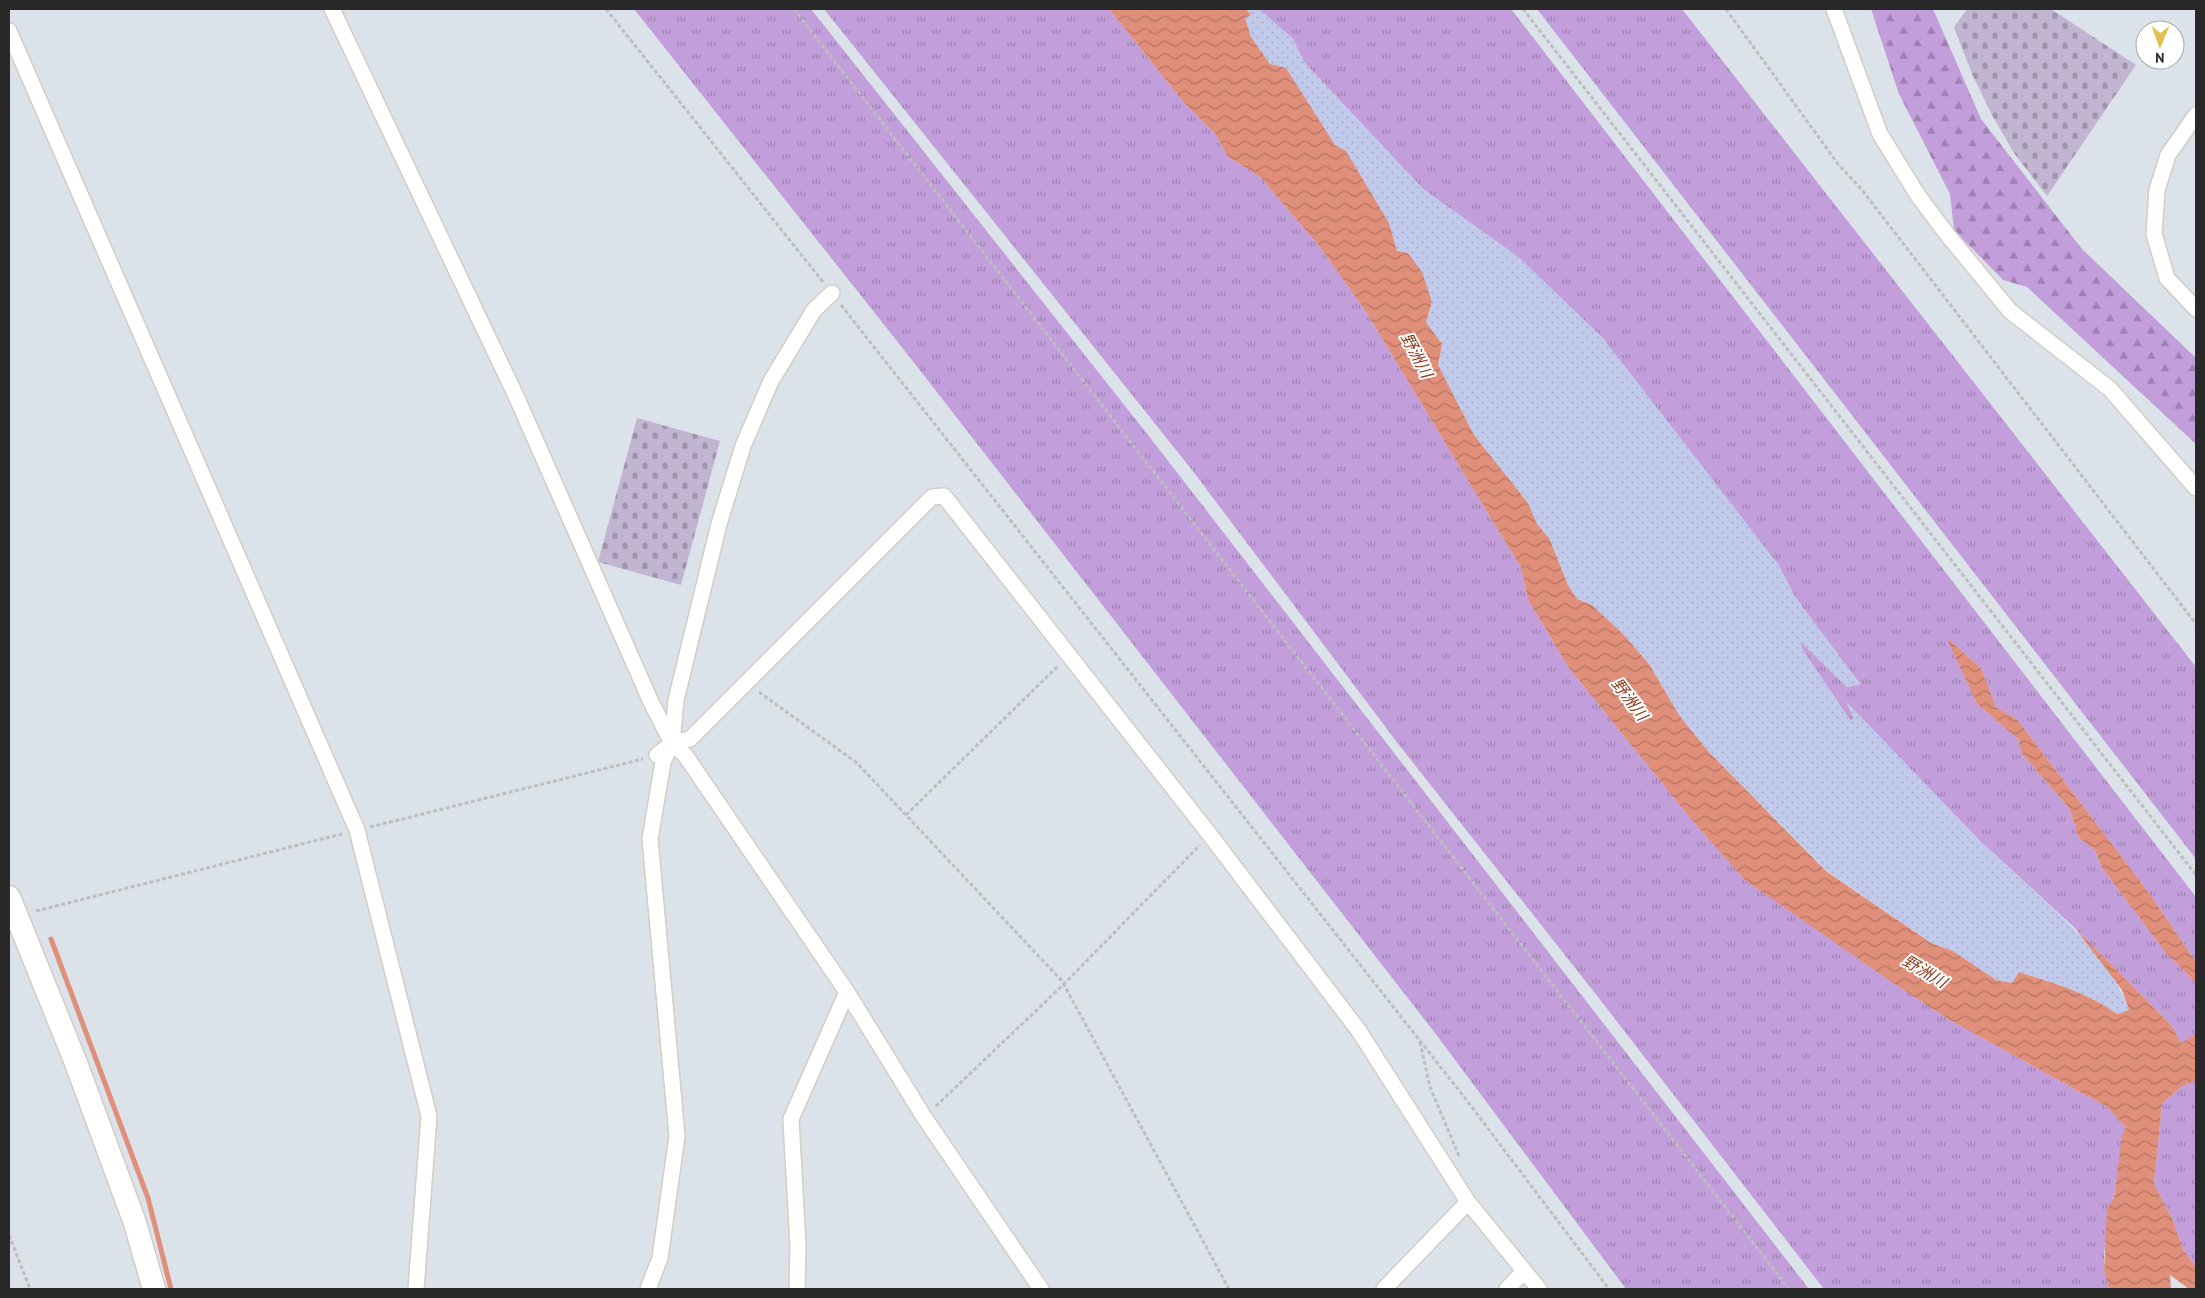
<svg xmlns="http://www.w3.org/2000/svg" width="2205" height="1298" font-family="'PT Sans','Noto Sans JP',sans-serif">
<defs>
<pattern id="grass-tufts" width="24" height="20" patternUnits="userSpaceOnUse" patternTransform="scale(1.25)"><rect width="24" height="20" fill="#c29eda"/><path d="M3 7l-1-3M5 7V3M7 7l1-3M15 17l-1-3M17 17v-4M19 17l1-3" fill="none" stroke="#9e81b1"/></pattern>
<pattern id="forest-firs" width="22" height="20" patternUnits="userSpaceOnUse" patternTransform="scale(1.25)"><rect width="22" height="20" fill="#c29eda"/><path d="M5 1l3.5 6h-7zM16 11l3.5 6h-7z" fill="#9e81b1"/></pattern>
<pattern id="sand-dots" width="8" height="8" patternUnits="userSpaceOnUse" patternTransform="scale(1.25)"><rect width="8" height="8" fill="#c2caeb"/><path d="M2 2h.1M6 6h.1" fill="none" stroke="#a7aeca" stroke-width="1.8" stroke-linecap="round"/></pattern>
<pattern id="cemetery-stones" width="16" height="16" patternUnits="userSpaceOnUse" patternTransform="scale(1.25)"><rect width="16" height="16" fill="#c2b5d1"/><path d="M2 7V4a2 2 0 0 1 4 0v3zM10 15v-3a2 2 0 0 1 4 0v3z" fill="#9e93aa"/></pattern>
<pattern id="water-waves" width="16" height="10" patternUnits="userSpaceOnUse" patternTransform="scale(1.25)"><rect width="16" height="10" fill="#e08f7a"/><path d="M0 5q4-4 8 0t8 0" fill="none" stroke="#b67564"/></pattern>
</defs>
<rect width="100%" height="100%" fill="#dce2e9"/>
<path fill="url(#grass-tufts)" d="M634 9H811L1148 435 1809 1289H1626L1435 1033 912 360Z
M824 9H1109L1185 104 1216 135 1227 156 1260 177 1320 247 1366 312 1521 568 1528 600 1569 668 1695 824 1745 879 1890 981 1948 1019 2107 1107 2126 1127 2104 1253V1271L2109 1289H1824L1598 997 1399 745 1192 470Z
M1259 9H1511L2196 897V962L2152 897 2017 719 1996 707 1981 668 1947 638 1977 704 2018 739 2022 754 2069 808 2079 838 2095 850 2102 868 2166 953 2196 983 2195 1035 2181 1043 2172 1026 2075 928 1980 841 1847 703 1854 719 1850 720 1802 649 1800 641 1847 687 1860 684 1795 597 1778 564 1521 259 1423 189 1304 62 1293 39Z
M1537 9H1682L2196 667V859Z
M2196 1080V1267L2183 1249 2172 1218 2154 1184 2162 1104 2181 1087Z"/>
<path fill="url(#forest-firs)" d="M1871 9H1933L1981 119 2082 249 2196 358V444L2027 287 2003 280 1954 230 1950 194 1899 94Z"/>
<path fill="url(#sand-dots)" d="M1246 9H1259L1293 39 1304 62 1423 189 1521 259 1603 338 1778 564 1795 597 1860 685 1847 687 1801 642 1802 649 1850 720 1854 718 1846 702C1892 747 1934 796 1980 841 2029 890 2106 944 2129 1010L2117 1014C2088 992 2054 983 2019 972L2012 983 1996 980 1953 951 1931 943 1826 870 1708 751 1679 715 1649 664 1623 634 1592 605 1577 599 1568 585 1549 538 1537 524 1528 503 1474 435 1438 365 1442 344 1426 322 1432 302 1397 251 1389 223 1346 152 1335 145 1286 69 1270 64 1251 37 1245 18 1250 15Z"/>
<path fill="url(#cemetery-stones)" d="M1967 9H2051L2136 65 2047 196 2014 153 1992 115 1972 74 1954 27Z
M637 418 720 441 681 585 598 562Z"/>
<path fill="url(#water-waves)" d="M1109 9H1246L1251 15 1245 18 1251 37 1270 64 1286 68 1335 145 1346 151 1389 223 1397 251 1408 253 1422 272 1432 302 1426 322 1442 344 1438 365 1474 435 1528 503 1537 524 1549 538 1568 585 1577 599 1592 605 1623 634 1649 664 1679 715 1708 751 1826 871 1931 943 1953 951 1996 980 2012 983 2019 972C2053 983 2088 992 2117 1014L2129 1010 2122 990 2075 928 2172 1026 2181 1043 2196 1034V1080L2181 1087 2162 1104 2154 1184 2172 1218 2183 1249 2196 1267V1289H2189L2170 1275 2171 1289H2109L2104 1271 2107 1208 2114 1198 2122 1136 2126 1127 2107 1107 1948 1019 1890 981 1745 880 1695 824 1569 668 1528 600 1521 568 1366 312 1320 247 1260 177 1227 156 1216 135 1185 104Z
M1946 637 1981 668 1996 707 2017 719 2152 897 2196 962V983L2166 953 2102 868 2095 850 2079 838 2069 808 2022 754 2018 739 1977 704Z"/>
<g fill="none" stroke-linecap="round" stroke-linejoin="round">
<path stroke="#e08f7a" stroke-width="5" d="M51 939 148 1198 171 1289"/>
<g stroke="#d1cec3" stroke-width="18">
<path id="street" d="M332 9 516 396 651 702 672 743 685 755 847 992 924 1117 1041 1289
M1834 9 1880 134 1919 197 1946 233 2010 311 2110 389 2196 488
M9 31 357 830 429 1116 416 1289
M2196 115 2168 155 2157 190 2154 234 2167 278 2196 309
M657 755 672 743 690 739 932 497 944 496 1210 835 1359 1031 1468 1202 1539 1289
M648 1289 660 1258 677 1136 650 839 663 762 672 743 676 700 719 524 743 446 771 381 814 310 832 293
M797 1289 798 1246 791 1119 847 992
M1384 1289 1468 1202
M1507 1289 1524 1271"/>
</g>
<g stroke="#d1cec3" stroke-width="25">
<path id="secondary" d="M9 897 76 1063 135 1223 154 1289"/>
</g>
<path stroke="#bebebe" stroke-width="3" stroke-dasharray="4 2.5" stroke-linecap="butt" d="M606 9 823 282
M794 9 1789 1289
M1523 9 2196 875
M1726 9 1838 164 1862 190 2196 624
M841 305 1465 1098 1609 1289
M759 692 857 763 1062 981 1229 1289
M906 815 1059 665
M370 827 643 759
M36 911 342 834
M1420 1042 1430 1087 1459 1156
M936 1106 1064 984 1200 845
M9 1235 30 1289"/>
<use href="#street" stroke="#fff" stroke-width="15"/>
<use href="#secondary" stroke="#fff" stroke-width="22"/>
</g>
<g text-anchor="middle" stroke-width="4" stroke-linejoin="round" paint-order="stroke">
<g font-size="16" font-style="italic" fill="#893b1c" stroke="#fff">
<text transform="translate(1417 355) rotate(62)" y="6">野洲川</text>
<text transform="translate(1630 699) rotate(53)" y="6">野洲川</text>
<text transform="translate(1925 971) rotate(31)" y="6">野洲川</text>
</g>
</g>
<rect width="2205" height="1298" fill="none" stroke="#282828" stroke-width="20"/>
<g transform="translate(2160 45) rotate(181)"><circle r="24" fill="#ffffff" stroke="#a9a9a9"/>
<path d="M0-4L9 19L0 12L-9 19Z" fill="#e5bf4d"/>
<text y="-8" font-size="14" font-weight="bold" text-anchor="middle" fill="#282828">N</text>
</g>
</svg>
